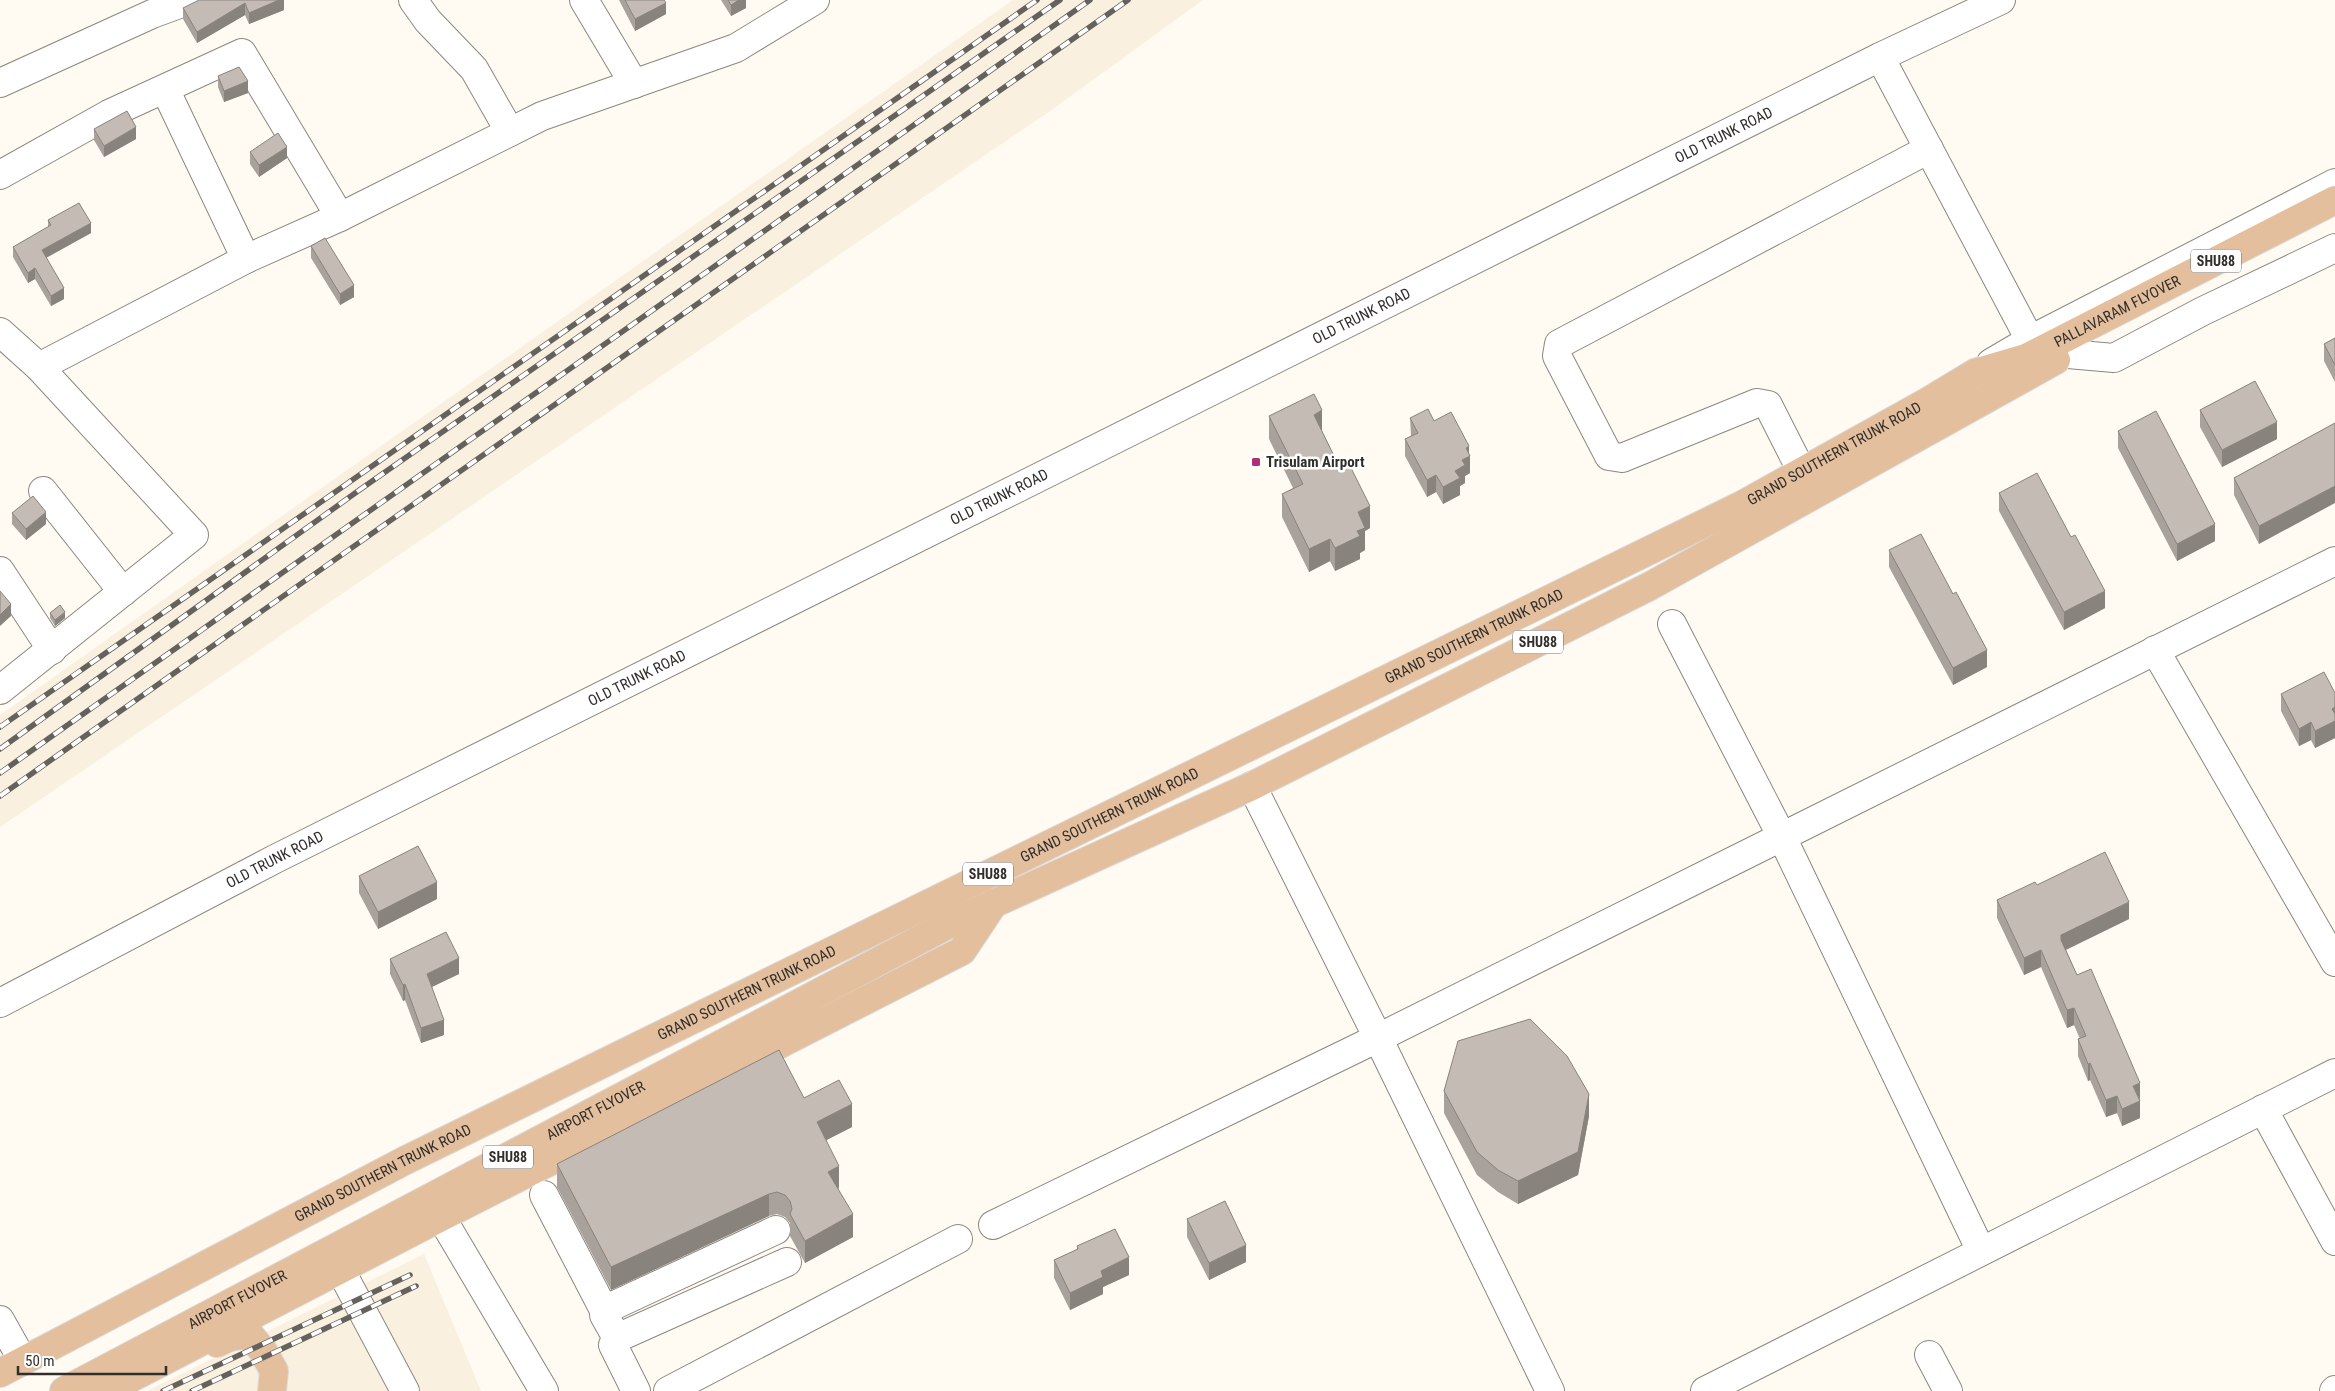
<svg xmlns="http://www.w3.org/2000/svg" width="2335" height="1391" font-family="'Roboto Condensed',sans-serif">
<rect width="100%" height="100%" fill="#fffaf2"/>
<path fill="#f9f0df" d="M1013 0H1203L1053 109 0 827V715Z
M424 1254 481 1391H147Z"/>
<g fill="none" stroke-linecap="round" stroke-linejoin="round">
<g stroke="#8d887f" stroke-width="30">
<g id="minor">
<path d="M413 0 428 21 474 69 510 132"/>
<path d="M584 0 634 84"/>
<path d="M1880 57 2030 340"/>
<path d="M0 83 152 14 190 0"/>
<path d="M165 89 246 259"/>
<path d="M0 175 109 114 242 53 340 217"/>
<path d="M0 332 39 367 194 535 0 690"/>
<path d="M2068 354 2114 358 2203 311 2335 248"/>
<path d="M1991 363 2030 340 2335 183"/>
<path d="M39 367 246 259 340 217 542 116 736 48 815 0"/>
<path d="M1802 472 1768 405 1757 403 1622 458 1609 456 1557 356 1559 344 1929 149"/>
<path d="M43 491 123 592"/>
<path d="M0 571 52 650"/>
<path d="M1672 624 1782 837 1981 1251"/>
<path d="M2155 650 2335 962"/>
<path d="M1252 786 1378 1038 1550 1391"/>
<path id="s1" d="M0 1003 275 859 1880 57 2001 0"/>
<path d="M2263 1109 2335 1241"/>
<path d="M544 1195 604 1310"/>
<path d="M441 1217 544 1391"/>
<path d="M993 1225 1378 1038 2335 561"/>
<path d="M340 1269 405 1391"/>
<path d="M0 1320 23 1361"/>
<path d="M617 1338 604 1315V1310L776 1230"/>
<path d="M1929 1355 1948 1391"/>
<path d="M636 1391 613 1345 617 1338 787 1262"/>
<path d="M668 1391 958 1239"/>
<path d="M1705 1391 2335 1073"/>
<path d="M2334 1391 2335 1390"/>
</g>
</g>
<g stroke="#dadad9" stroke-width="30">
<g id="major">
<path d="M217 1343 230 1337 249 1334 263 1351 274 1371 272 1391"/>
<path id="s2" d="M0 1373 406 1160 1742 505 1927 402 1975 373 2026 358 2335 200"/>
<path id="s3" d="M64 1391 951 923 1252 786 1650 586 2056 360"/>
<path d="M106 1391 441 1217 962 951 994 903"/>
</g>
</g>
<use href="#minor" stroke="#fff" stroke-width="28"/>
<use href="#major" stroke="#e4bf9e" stroke-width="28"/>
<g stroke="#65625d" stroke-width="5.5">
<path id="rail" d="M0 727 1037 0
M0 749 358 491 1060 0
M0 773 1090 0
M0 796 1128 0
M163 1391 410 1275
M192 1391 416 1286"/>
</g>
<use href="#rail" stroke="#fff" stroke-width="4" stroke-dasharray="11" stroke-linecap="butt"/>
</g>
<path fill="#a9a19b" d="M284 0V10L249 24 245 15 197 43 183 19V8Z
M619 0H664L666 14 635 31Z
M721 0H746V8L731 16Z
M218 76 248 93 224 102 218 87Z
M94 129 136 139 104 157 94 140Z
M250 152 287 158 259 177 250 164Z
M48 220 91 233 46 258 64 299 51 306 35 279 28 283 13 257V247L48 227Z
M311 246 354 297 340 305 311 258Z
M2335 338V382L2324 361V344Z
M2200 410 2277 439 2222 467 2200 427Z
M1269 416 1322 432 1370 528 1365 531V550L1360 553V559L1335 571 1330 561 1309 572 1282 517V494L1293 488 1269 439Z
M1410 418 1434 421 1469 453 1470 473 1465 476V483L1460 486V495L1443 504 1436 492 1427 497 1405 456V439L1411 436Z
M2335 423 2259 544 2234 495V478Z
M2118 431 2215 541 2177 561 2118 448Z
M1999 493 2105 608 2064 630 1999 511Z
M12 513 46 524 26 540 12 524Z
M1889 550 1987 667 1953 685 1889 567Z
M50 613 65 618 55 626 50 618Z
M2335 693V738L2315 748 2311 740 2299 746 2281 711V694Z
M359 876 437 899 378 929 359 893Z
M2037 885 2129 919 2066 950 2077 975 2140 1100V1118L2122 1126 2117 1113 2106 1117 2090 1080 2088 1081 2078 1056V1039H2080L2074 1025 2067 1028 2041 967 2024 975 1997 918V900Z
M390 959 459 974 432 987 444 1035 421 1043 405 1000 403 1001 390 974Z
M1444 1091 1589 1116 1578 1175 1518 1204 1498 1192 1477 1175 1444 1113Z
M804 1098 852 1127 826 1140 839 1188 838 1189 853 1237 805 1263 790 1236V1223L785 1217 777 1214 769 1216 611 1290 557 1187V1164Z
M1187 1219 1246 1262 1209 1280 1187 1237Z
M1077 1246 1129 1275 1103 1287V1294L1070 1310 1054 1278V1260L1077 1250Z"/>
<path fill="#89837e" d="M279 0H284V10L249 24V13Z
M739 0H746V8L731 16V5Z
M245 3V15L197 43V32Z
M666 3V14L635 31V19Z
M248 81V93L224 102V91Z
M136 127V139L104 157V146Z
M287 147V158L259 177V165Z
M91 223V233L42 260V250Z
M35 268V279L28 283V273Z
M354 285V297L340 305V294Z
M64 288V299L51 306V296Z
M1322 410V433L1314 415Z
M2277 422V439L2222 467V450Z
M1469 446V457L1470 456V473L1465 476V483L1460 486V495L1443 504V487L1455 471 1466 448Z
M1436 475V492L1427 497V480Z
M2335 486V503L2259 544V526Z
M1370 506V528L1365 531V550L1360 553V559L1335 571V548L1358 512Z
M46 512V524L26 540V529Z
M2215 524V541L2177 561V544Z
M1330 539V561L1309 572V549Z
M2105 591V608L2064 630V612Z
M11 604V616L0 626V615Z
M65 612V618L55 626V620Z
M1987 650V667L1953 685V668Z
M2335 707V738L2315 748V731L2332 709Z
M2311 722V740L2299 746V729Z
M437 882V899L378 929V912Z
M2129 902V919L2061 952V935Z
M2041 950V967L2024 975V958Z
M459 958V974L427 989V974Z
M405 984V1000L403 1001V985Z
M2074 1008V1025L2067 1028V1010Z
M444 1020V1035L421 1043V1028Z
M2090 1063V1080L2088 1081V1064Z
M2140 1083V1100L2133 1086Z
M1589 1094V1116L1578 1175 1518 1204V1181Z
M2117 1096V1113L2106 1117V1100Z
M2140 1101V1118L2122 1126V1109Z
M852 1104V1127L817 1145V1122Z
M839 1166V1188L828 1194V1172Z
M769 1194V1216L611 1290V1267Z
M853 1214V1237L805 1263V1241Z
M1246 1245V1262L1209 1280V1263Z
M1129 1257V1275L1103 1287V1294L1070 1310V1293L1101 1271Z"/>
<path fill="#c4bbb4" stroke="#89837e" d="M199 0H279L249 13 245 3 197 32 183 8Z
M625 0H664L666 3 635 19Z
M728 0H739L731 5Z
M239 67 248 81 224 91 218 76Z
M127 111 136 127 104 146 94 129Z
M278 133 287 147 259 165 250 152Z
M79 203 91 223 42 250 64 288 51 296 35 268 28 273 13 247 51 225 48 220Z
M325 238 354 285 340 294 311 246Z
M2335 338V365L2324 344Z
M2255 381 2277 422 2222 450 2200 410Z
M1314 394 1322 410 1314 415 1337 462 1346 458 1370 506 1358 512 1365 528 1357 531 1360 536 1335 548 1330 539 1309 549 1282 494 1303 484 1269 416Z
M1428 409 1434 421 1451 412 1469 446 1466 448 1470 456 1462 460 1465 465 1455 471 1460 478 1443 487 1436 475 1427 480 1405 439 1418 433 1410 418Z
M2156 411 2215 524 2177 544 2118 431Z
M2335 423V486L2259 526 2234 478Z
M2037 473 2071 537 2075 535 2105 591 2064 612 1999 493Z
M33 496 46 512 26 529 12 513Z
M1921 534 1953 594 1956 592 1987 650 1953 668 1889 550Z
M0 591 11 604 0 615Z
M60 605 65 612 55 620 50 613Z
M2324 672 2335 693V707L2332 709 2335 714V721L2315 731 2311 722 2299 729 2281 694Z
M418 846 437 882 378 912 359 876Z
M2105 852 2129 902 2061 935V940L2077 975 2091 969 2140 1083 2133 1086 2140 1101 2122 1109 2117 1096 2106 1100 2090 1063 2088 1064 2078 1039 2086 1036 2074 1008 2067 1010 2041 950 2024 958 1997 900 2035 882 2037 885Z
M446 932 459 958 427 974 444 1020 421 1028 405 984 403 985 390 959Z
M1530 1019 1567 1056 1589 1094 1578 1152 1518 1181 1498 1170 1477 1152 1444 1091 1458 1041Z
M779 1050 804 1098 839 1080 852 1104 817 1122 839 1166 828 1172 853 1214 805 1241 790 1214 792 1209 790 1201 785 1195 777 1192 769 1194 611 1267 557 1164Z
M1225 1201 1246 1245 1209 1263 1187 1219Z
M1115 1229 1129 1257 1101 1271 1103 1277 1070 1293 1054 1260 1078 1249 1077 1246Z"/>
<rect fill="#b12d75" stroke="#fff" stroke-width="2" x="1251" y="457" width="10" height="10" rx="2.5"/>
<g text-anchor="middle" stroke-width="5" stroke-linejoin="round" paint-order="stroke">
<g fill="#fff" stroke="#6f6d6b" stroke-width="1">
<rect x="2191" y="249.5" width="50" height="23" rx="4"/>
<rect x="1513" y="630.5" width="50" height="23" rx="4"/>
<rect x="963" y="862.5" width="50" height="23" rx="4"/>
<rect x="483" y="1145.5" width="50" height="23" rx="4"/>
</g>
<g font-size="14" font-weight="bold" fill="#312f2b">
<text x="2216" y="266">SHU88</text>
<text x="1538" y="647">SHU88</text>
<text x="988" y="879">SHU88</text>
<text x="508" y="1162">SHU88</text>
</g>
<g font-size="15" fill="#312f2b" stroke="#fff">
<text dy="5" stroke="none"><textPath href="#s1" startOffset="1930">OLD TRUNK ROAD</textPath></text>
<text dy="5" stroke="none"><textPath href="#s2" startOffset="2370">PALLAVARAM FLYOVER</textPath></text>
<text dy="5" stroke="none"><textPath href="#s1" startOffset="1525">OLD TRUNK ROAD</textPath></text>
<text dy="5" stroke="none"><textPath href="#s2" startOffset="2052">GRAND SOUTHERN TRUNK ROAD</textPath></text>
<text dy="5" stroke="none"><textPath href="#s1" startOffset="1120">OLD TRUNK ROAD</textPath></text>
<text dy="5" stroke="none"><textPath href="#s2" startOffset="1648">GRAND SOUTHERN TRUNK ROAD</textPath></text>
<text dy="5" stroke="none"><textPath href="#s1" startOffset="715">OLD TRUNK ROAD</textPath></text>
<text dy="5" stroke="none"><textPath href="#s2" startOffset="1242">GRAND SOUTHERN TRUNK ROAD</textPath></text>
<text dy="5" stroke="none"><textPath href="#s1" startOffset="310">OLD TRUNK ROAD</textPath></text>
<text dy="5" stroke="none"><textPath href="#s2" startOffset="838">GRAND SOUTHERN TRUNK ROAD</textPath></text>
<text dy="5" stroke="none"><textPath href="#s3" startOffset="601">AIRPORT FLYOVER</textPath></text>
<text dy="5" stroke="none"><textPath href="#s2" startOffset="432">GRAND SOUTHERN TRUNK ROAD</textPath></text>
<text dy="5" stroke="none"><textPath href="#s3" startOffset="196">AIRPORT FLYOVER</textPath></text>
</g>
<g font-size="15" font-weight="bold" fill="#312f2b" stroke="#fff" text-anchor="start">
<text x="1266" y="467">Trisulam Airport</text>
</g>
</g>
<path d="M18 1366v8h148v-8" fill="none" stroke="#312f2b" stroke-width="2.5"/>
<text x="25" y="1366" font-size="15" fill="#312f2b" stroke="#ffffff" stroke-width="4" paint-order="stroke">50 m</text>
</svg>
